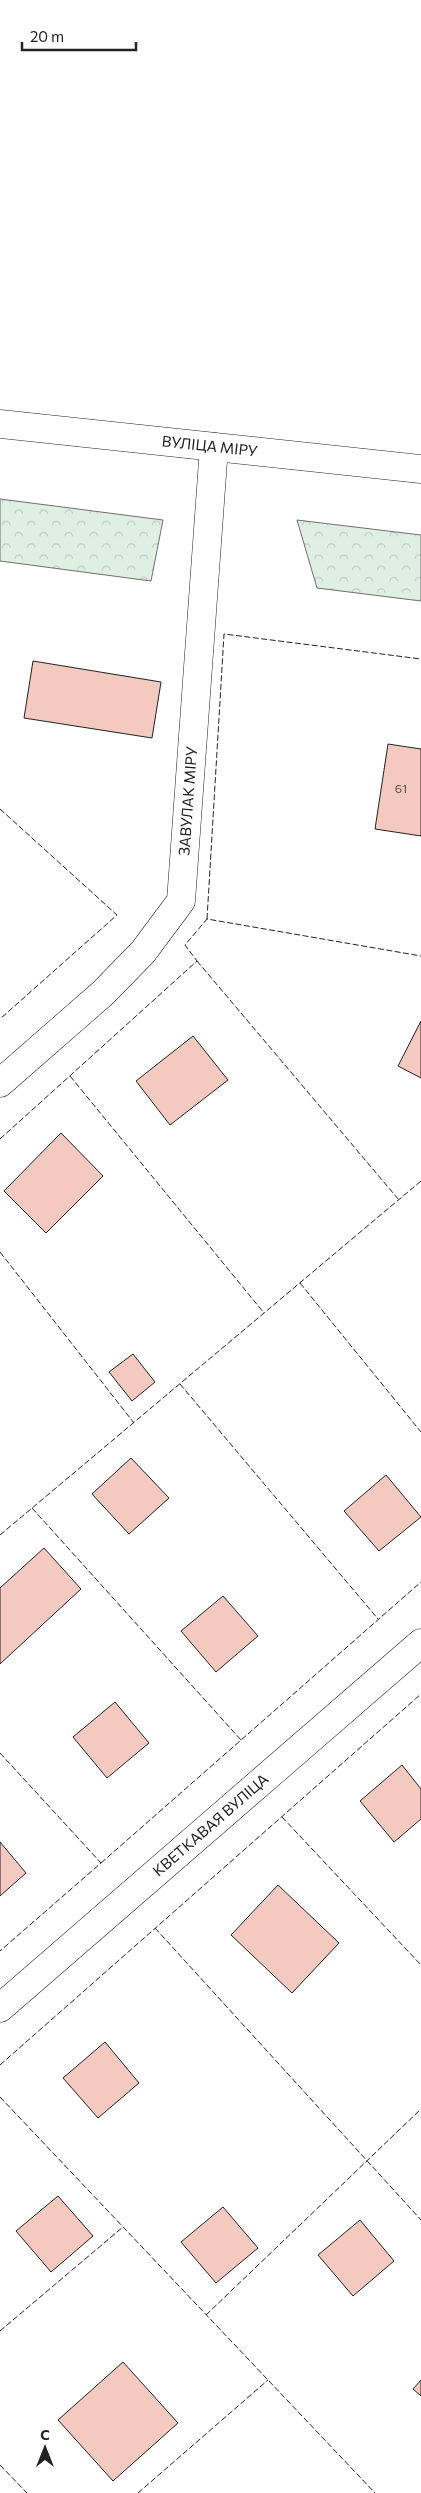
<svg xmlns="http://www.w3.org/2000/svg" width="421" height="2493" font-family="Commissioner,sans-serif">
<defs>
<pattern id="forest-crowns" width="20" height="18" patternUnits="userSpaceOnUse" patternTransform="scale(1.25)"><rect width="20" height="18" fill="#e0efe3"/><path d="M2 6a3 3 0 1 1 6 0M12 15a3 3 0 1 1 6 0" fill="none" stroke="#c0cdc2"/></pattern>
</defs>
<rect width="100%" height="100%" fill="#fff"/>
<path fill="url(#forest-crowns)" stroke="#6f6f6f" d="M0 499 163 520 151 581 0 561Z
M297 520 421 535V601L317 588Z"/>
<path fill="#f3c9c0" stroke="#222" d="M33 661 161 682 152 738 24 718Z
M388 744 421 749V836L375 829Z
M421 1021V1078L398 1066Z
M193 1036 228 1080 170 1125 136 1081Z
M61 1133 103 1176 46 1233 4 1191Z
M133 1354 155 1382 132 1401 109 1372Z
M131 1458 169 1498 129 1534 92 1494Z
M386 1475 421 1517 379 1551 344 1511Z
M44 1548 81 1589 0 1664V1588Z
M223 1596 258 1636 216 1672 181 1631Z
M115 1702 149 1743 107 1778 73 1737Z
M402 1765 421 1789V1819L394 1842 360 1801Z
M0 1842 26 1873 0 1896Z
M278 1885 339 1943 292 1993 231 1935Z
M105 2042 139 2083 98 2118 63 2078Z
M58 2196 93 2236 51 2272 16 2231Z
M223 2207 258 2248 216 2283 181 2242Z
M360 2220 394 2261 353 2296 318 2255Z
M123 2362 178 2423 113 2481 58 2420Z
M421 2380V2396L413 2389Z"/>
<g fill="none" stroke-linecap="round" stroke-linejoin="round">
<g stroke="#222" stroke-width="29">
<g id="minor">
<path id="s1" d="M0 424 421 469"/>
<path id="s2" d="M0 1083 103 993 143 952 181 901 214 447"/>
<path id="s3" d="M0 2008 421 1643"/>
</g>
</g>
<use href="#minor" stroke="#fff" stroke-width="28"/>
<path stroke="#222" stroke-width="1" stroke-dasharray="6 2.5" stroke-linecap="butt" d="M0 809 117 915 0 1019
M207 919 224 634 421 659
M197 961 399 1200
M70 1076 264 1313
M0 1139 197 961 185 945 207 919 421 956
M0 1252 134 1423
M300 1283 421 1432
M180 1384 378 1619
M32 1508 241 1740
M0 1535 421 1181
M0 1753 101 1863 0 1951
M282 1817 421 1965
M101 1863 421 1582
M155 1928 421 2220
M0 2065 421 1694
M0 2097 375 2493
M206 2315 421 2109
M0 2331 123 2227
M0 2465 27 2493
M138 2493 268 2380"/>
</g>
<g text-anchor="middle" stroke-width="4" stroke-linejoin="round" paint-order="stroke">
<g font-size="12" fill="#564c4a">
<text x="401" y="793">61</text>
</g>
<g font-size="15" fill="#222" stroke="#fff">
<text dy="5" stroke="none"><textPath href="#s1" startOffset="211">ВУЛІЦА МІРУ</textPath></text>
<text dy="5" stroke="none"><textPath href="#s2" startOffset="358">ЗАВУЛАК МІРУ</textPath></text>
<text dy="5" stroke="none"><textPath href="#s3" startOffset="279">КВЕТКАВАЯ ВУЛІЦА</textPath></text>
</g>
</g>
<g transform="translate(45 2448)" stroke="#ffffff" stroke-width="4" paint-order="stroke">
<path d="M0-4L9 19L0 12L-9 19Z" fill="#222222"/>
<text y="-8" font-size="14" font-weight="bold" text-anchor="middle" fill="#222222">С</text>
</g>
<path d="M22 42v8h114v-8" fill="none" stroke="#222222" stroke-width="2.5"/>
<text x="30" y="42" font-size="15" fill="#222222" stroke="#ffffff" stroke-width="4" paint-order="stroke">20 m</text>
</svg>
